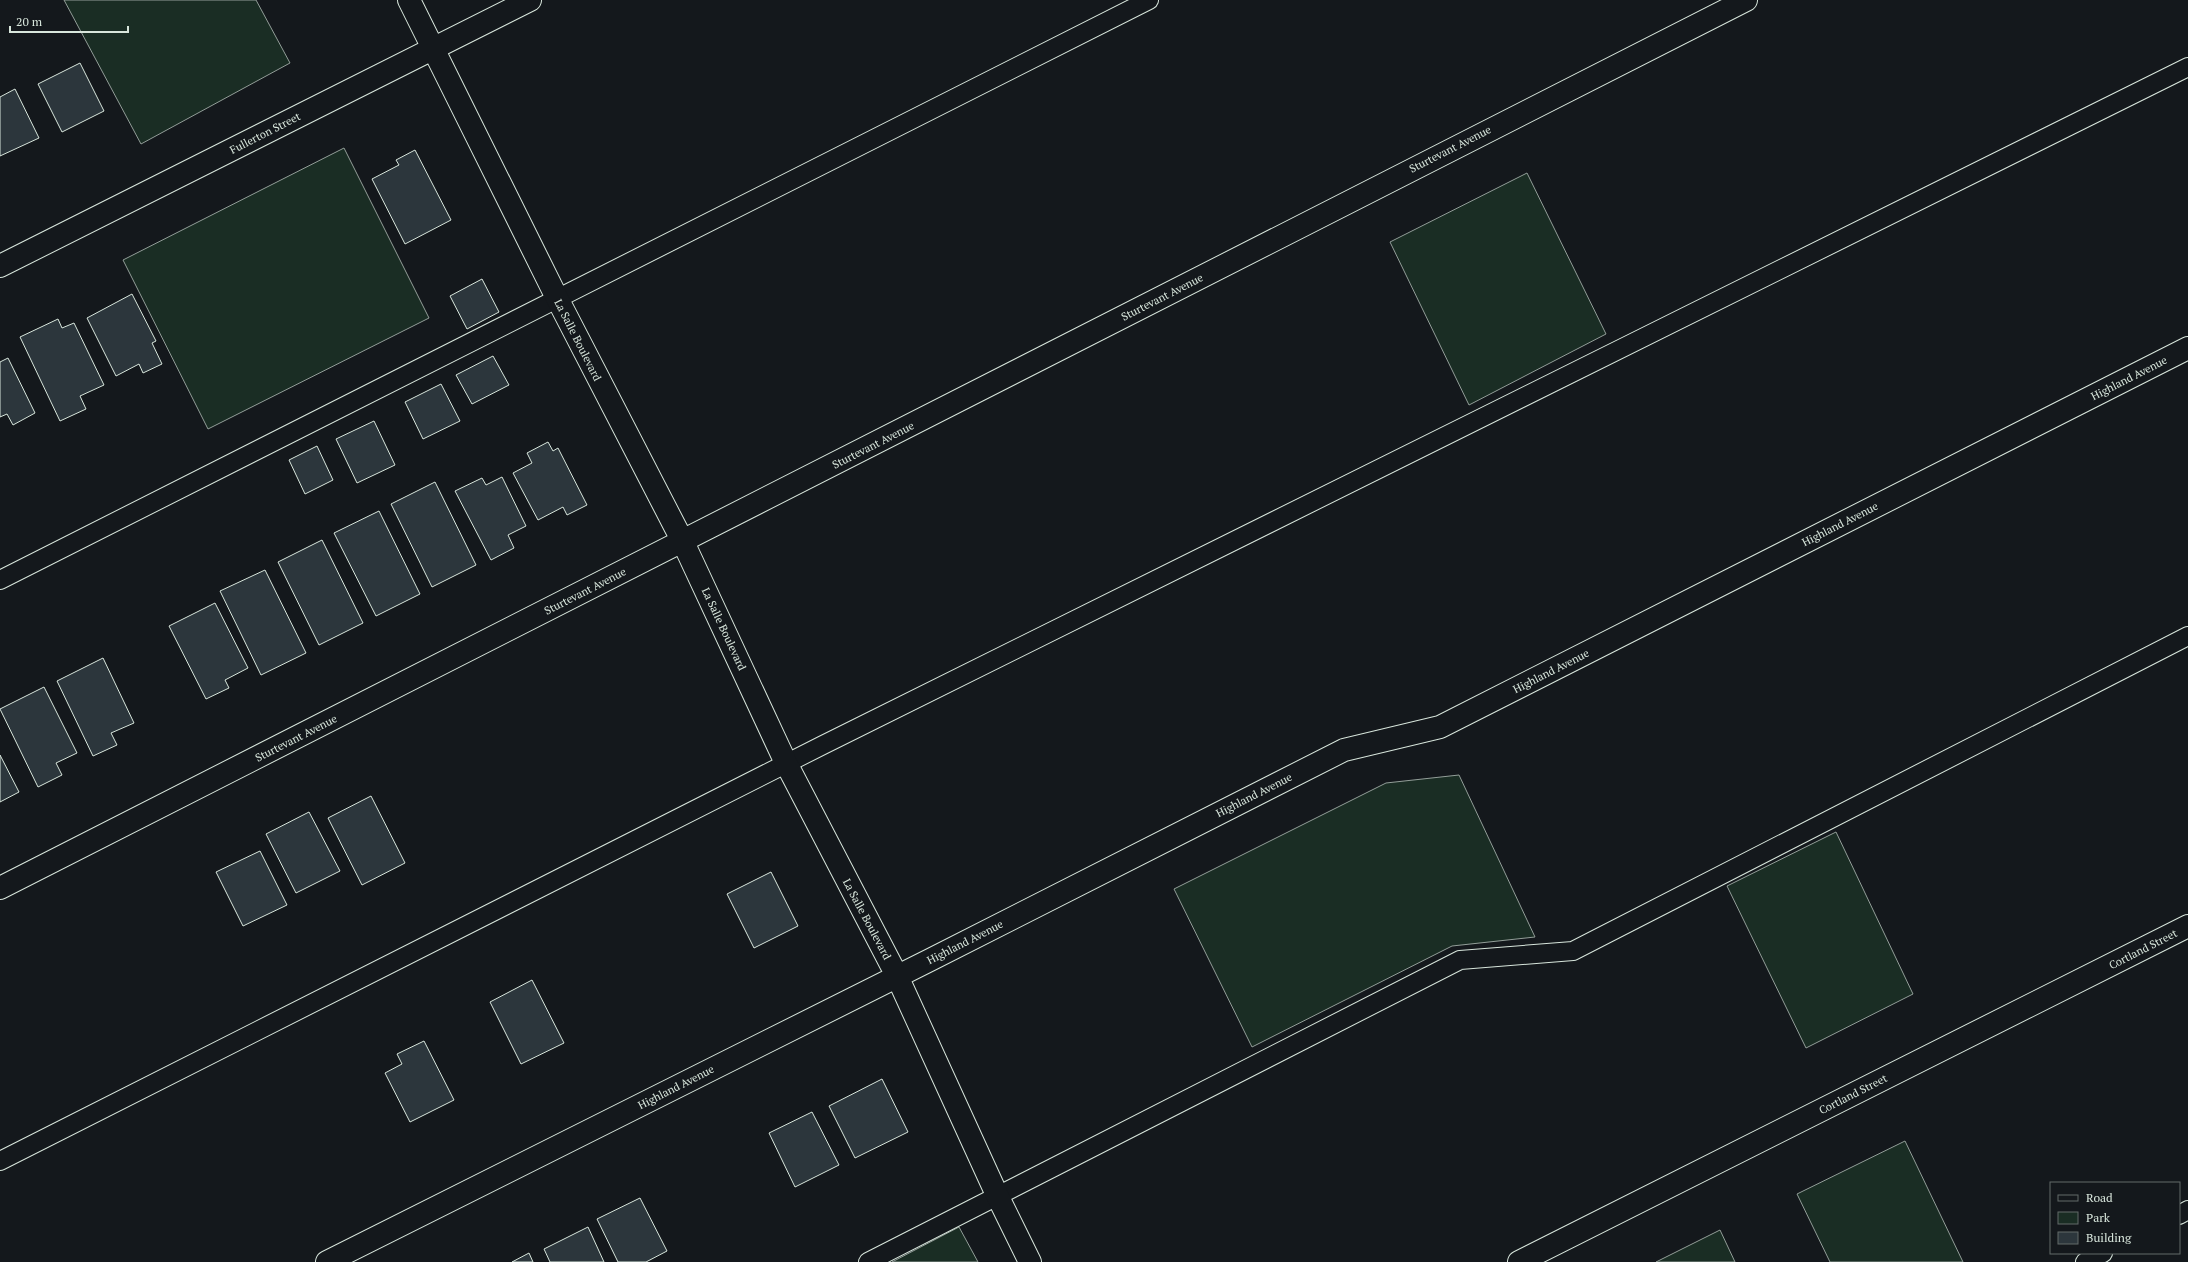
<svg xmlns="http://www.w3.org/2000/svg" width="2188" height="1262" font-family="'PT Serif',serif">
<rect width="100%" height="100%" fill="#14181c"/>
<path fill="#1a2d24" stroke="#939e99" d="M64 0H256L290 63 141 144Z
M344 148 429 318 208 429 123 260Z
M1527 173 1606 334 1469 405 1390 242Z
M1459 775 1535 937 1452 946 1252 1047 1174 889 1386 783Z
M1836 832 1913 994 1806 1048 1727 886Z
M1905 1141 1963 1262H1830L1797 1194Z
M959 1227 978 1262H892Z
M1720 1230 1735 1262H1656Z"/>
<path fill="#2c363c" stroke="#d8e6dc" d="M80 63 104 111 62 132 38 84Z
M15 89 39 138 0 156V97Z
M415 150 451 220 405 244 372 179 399 165 396 160Z
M482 279 499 312 467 329 450 296Z
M132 294 156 341 152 343 162 364 143 373 139 364 116 376 87 318Z
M58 319 62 328 74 323 104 385 80 396 86 409 60 421 20 337Z
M493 356 509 385 472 404 456 375Z
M8 358 35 413 13 425 7 414 0 417V362Z
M441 384 460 421 423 439 405 402Z
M374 421 395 465 357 483 336 439Z
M548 442 553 451 558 448 587 505 567 515 563 507 538 520 513 473 532 463 527 453Z
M317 446 333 480 305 494 289 460Z
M502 477 526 526 508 535 514 548 491 560 455 491 482 478 486 485Z
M435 482 476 565 432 587 391 504Z
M379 511 420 594 376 616 334 533Z
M322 540 363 623 319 645 278 562Z
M265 570 306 653 261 675 220 591Z
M215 603 248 668 225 680 229 688 206 699 169 626Z
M103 658 134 723 111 733 117 745 93 756 57 681Z
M44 687 77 753 56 763 62 775 38 787 0 709Z
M0 755 19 792 0 802Z
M371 796 405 863 362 885 328 818Z
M309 812 340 871 296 893 266 834Z
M260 851 287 905 243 926 216 872Z
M771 872 798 926 754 948 727 894Z
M532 980 564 1043 521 1064 490 1002Z
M424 1041 454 1100 410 1122 385 1073 402 1064 397 1054Z
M882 1079 908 1132 855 1158 829 1106Z
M812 1112 839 1165 795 1187 769 1133Z
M640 1198 667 1251 646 1262H618L597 1219Z
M588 1227 604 1262H550L544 1249Z
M529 1253 533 1262H512Z"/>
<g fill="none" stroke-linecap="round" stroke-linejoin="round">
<g stroke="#d8e6dc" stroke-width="20">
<path id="lane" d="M0 580 1149 0
M0 1161 823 745 2188 67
M2179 1215 2188 1210
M868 1262 1460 960 1573 951 2188 636
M2085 1262 2103 1253"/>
</g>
<g stroke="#d8e6dc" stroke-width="24">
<path id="street" d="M409 0 558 300 683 542 786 763 897 976 998 1197 1030 1262
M0 266 530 0
M0 888 1746 0
M327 1262 930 960 1344 750 1440 727 2188 348
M1519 1262 2188 926"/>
</g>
<use href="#lane" stroke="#14181c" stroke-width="18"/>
<use href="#street" stroke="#14181c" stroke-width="22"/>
</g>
<g text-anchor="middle" stroke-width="3" stroke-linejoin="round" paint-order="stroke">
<g font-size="11" fill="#d8e6dc" stroke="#14181c">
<text transform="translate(265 133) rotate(-27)" y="4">Fullerton Street</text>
<text transform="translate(1450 149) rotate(-27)" y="4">Sturtevant Avenue</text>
<text transform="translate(1162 297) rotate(-27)" y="4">Sturtevant Avenue</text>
<text transform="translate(578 340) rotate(63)" y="4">La Salle Boulevard</text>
<text transform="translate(2129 378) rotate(-27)" y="4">Highland Avenue</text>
<text transform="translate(873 445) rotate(-27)" y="4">Sturtevant Avenue</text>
<text transform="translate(1840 524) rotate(-27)" y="4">Highland Avenue</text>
<text transform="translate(585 591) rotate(-27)" y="4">Sturtevant Avenue</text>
<text transform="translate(724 629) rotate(65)" y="4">La Salle Boulevard</text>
<text transform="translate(1551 671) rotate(-27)" y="4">Highland Avenue</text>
<text transform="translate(296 738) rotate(-27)" y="4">Sturtevant Avenue</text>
<text transform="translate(1254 795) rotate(-27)" y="4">Highland Avenue</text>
<text transform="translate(867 919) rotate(62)" y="4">La Salle Boulevard</text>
<text transform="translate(965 942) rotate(-27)" y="4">Highland Avenue</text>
<text transform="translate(2143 949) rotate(-27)" y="4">Cortland Street</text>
<text transform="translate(676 1087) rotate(-27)" y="4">Highland Avenue</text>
<text transform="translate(1853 1094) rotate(-27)" y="4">Cortland Street</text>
</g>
</g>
<rect x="2050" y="1182" width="130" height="72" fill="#14181c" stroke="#626a69"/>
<rect x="2058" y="1195" width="20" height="6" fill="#14181c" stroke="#626a69"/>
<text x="2086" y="1202" font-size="12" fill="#d8e6dc">Road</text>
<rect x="2058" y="1212" width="20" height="12" fill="#1a2d24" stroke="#626a69"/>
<text x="2086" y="1222" font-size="12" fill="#d8e6dc">Park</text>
<rect x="2058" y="1232" width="20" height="12" fill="#2c363c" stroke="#626a69"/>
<text x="2086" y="1242" font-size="12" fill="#d8e6dc">Building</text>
<path d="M10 26v6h118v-6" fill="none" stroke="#d8e6dc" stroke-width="2"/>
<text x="16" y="26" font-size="12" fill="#d8e6dc" stroke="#14181c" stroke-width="3" paint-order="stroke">20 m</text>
</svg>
